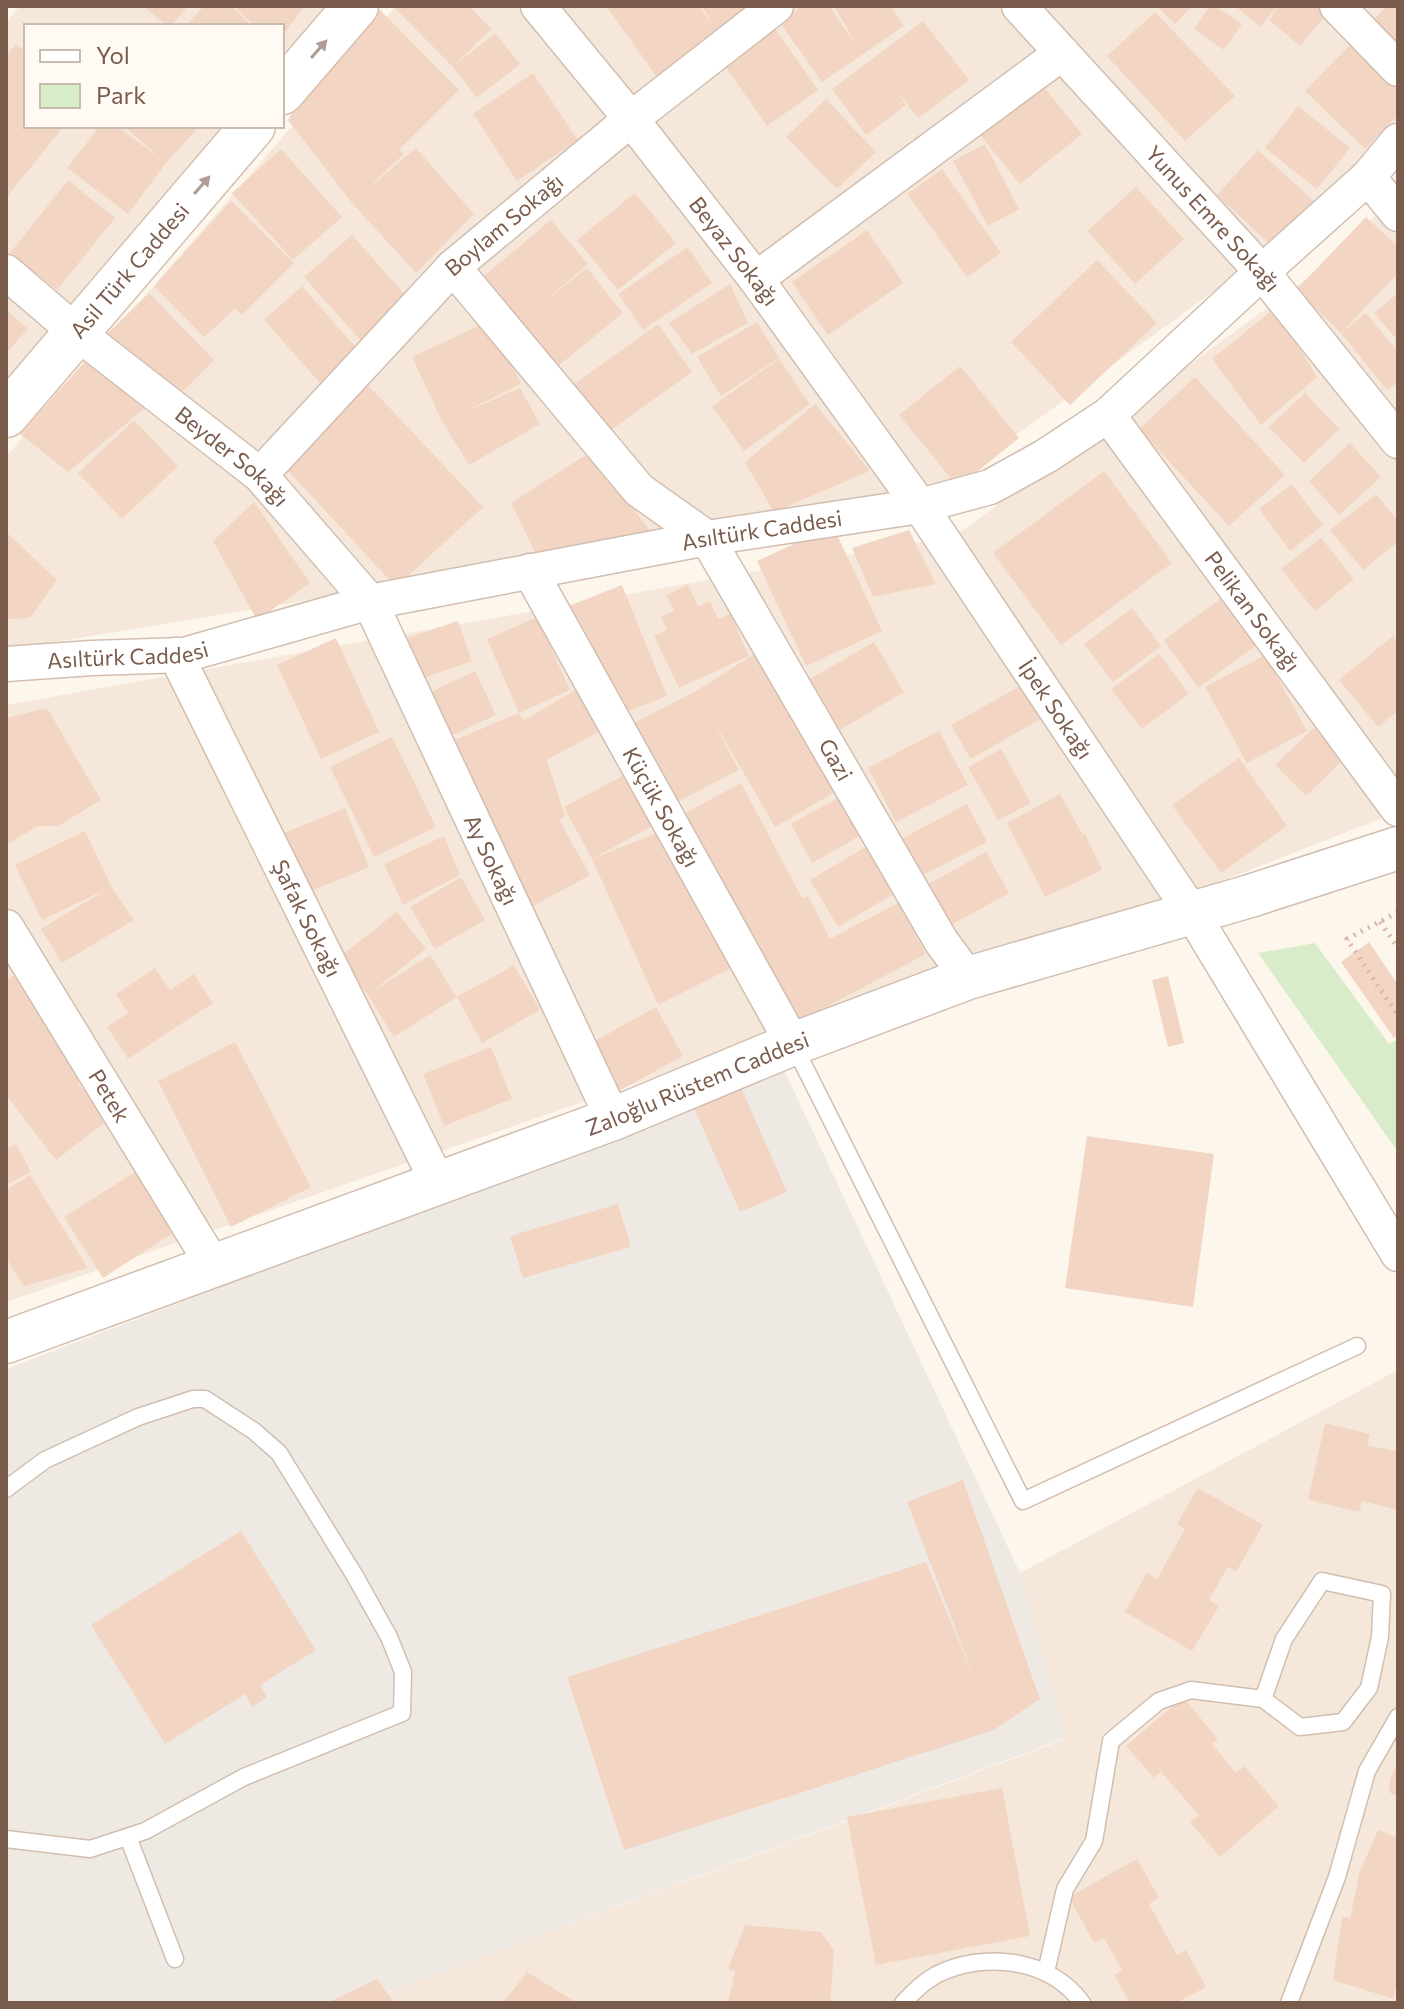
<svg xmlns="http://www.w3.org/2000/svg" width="1404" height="2009" font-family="Commissioner,sans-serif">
<rect width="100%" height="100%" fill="#fdf6ec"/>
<path fill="#f5e8da" d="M20 6H330L282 63V26H26V126H229L6 392V22Z
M396 6H1398V119L1291 235 930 498 6 650V457Z
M1398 189V812L1229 878 6 1302V705L955 536 1342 253Z
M1398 1370V2003H360L1066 1739 1020 1573Z"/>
<path fill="#efe9e4" d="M785 1072 1020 1573 1066 1738 360 2003H6V1369Z"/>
<path fill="#d8ecc9" d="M1315 943 1389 1044 1398 1039V1152L1258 953Z"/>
<path fill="#f3d5c3" d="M143 6H188L171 26H167Z
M204 6H231L252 26H185Z
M234 6H305L282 36V26H254Z
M393 6H469L491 29 455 65 495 33 520 64 477 98 453 67Z
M606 6H699L713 25 702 6H745L719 33 657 77Z
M802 6H829L857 45 834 6H891L904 26 822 82 780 23Z
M1157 6H1192L1175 24Z
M1210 6H1215L1242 24 1224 50 1194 29Z
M1235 6H1278L1260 27Z
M1279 6H1327L1331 9 1300 46 1269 20Z
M1387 6H1398V44L1375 18Z
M380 10 459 90 399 150 404 154 363 193 416 148 474 214 416 273 352 203 288 120 320 69Z
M1155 12 1235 96 1185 141 1107 56Z
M923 21 969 80 918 118 895 88 906 105 866 135 832 89Z
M772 24 818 90 767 126 721 60Z
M16 44 26 52V126H64L6 198V56Z
M1350 45 1398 90V115L1365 149 1305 91Z
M533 73 578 140 517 181 473 114Z
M1042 85 1082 134 1020 184 980 135Z
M826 99 876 152 837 189 786 137Z
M1298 106 1350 148 1317 189 1265 148Z
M100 126H117L161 159 124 126H200L166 163 128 214 67 168Z
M985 144 1019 209 988 226 953 161Z
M281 149 342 217 293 260 232 193Z
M1258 150 1317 204 1275 249 1217 195Z
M942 169 1001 253 967 277 907 194Z
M68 180 115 218 57 290 10 253Z
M1136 187 1184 239 1135 284 1087 231Z
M635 193 676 243 618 290 577 240Z
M231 201 294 263 242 315 235 309 204 337 154 286Z
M1366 217 1398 247V273L1341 333 1366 313 1398 352V382L1387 390 1341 333 1296 290Z
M551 220 588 264 542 303 587 268 623 313 552 371 478 281Z
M867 230 903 283 828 335 792 282Z
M352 235 409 299 361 341 304 277Z
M688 247 712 283 643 330 618 294Z
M1097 260 1157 323 1070 405 1011 342Z
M730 284 748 323 692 354 669 323Z
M302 286 358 350 320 383 264 320Z
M149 293 214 360 173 401 107 334Z
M1398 293V341L1374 313Z
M6 310 28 329 6 353Z
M1270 312 1298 346 1317 377 1261 425 1212 359Z
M491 320 521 384 460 414 520 388 540 424 469 465 442 421 412 357Z
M757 322 779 358 721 396 697 357Z
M658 324 692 372 600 438 566 390Z
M87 359 144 409 68 472 20 434Z
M779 359 810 404 744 451 712 406Z
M960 366 1019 438 958 487 899 415Z
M1195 377 1285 475 1229 526 1139 429Z
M367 384 483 507 396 587 281 463Z
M1305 393 1339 429 1304 463 1269 427Z
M815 404 870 471 774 512 745 462Z
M134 420 178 466 122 519 78 473Z
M1350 443 1381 477 1339 515 1309 481Z
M592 451 650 531 539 560 511 503Z
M1104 471 1172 563 1061 645 993 553Z
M1292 484 1323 525 1290 551 1259 509Z
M1376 494 1398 521V542L1363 570 1330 530Z
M254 502 310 583 257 620 213 541Z
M833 526 882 631 806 666 757 561Z
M909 530 936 584 873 597 852 548Z
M6 532 57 580 30 618 6 619Z
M1321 538 1354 579 1315 611 1281 569Z
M622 585 667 696 614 717 569 606Z
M688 585 698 606 710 601 718 619 730 614 749 656 679 688 654 636 667 630 661 617 674 611 666 595Z
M1223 597 1257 645 1198 688 1164 640Z
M1132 608 1161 646 1113 682 1084 644Z
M537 617 570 690 519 713 487 639Z
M458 621 472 661 418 680 404 639Z
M1393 636 1398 643V711L1378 727 1339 680Z
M336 638 379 732 321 759 277 665Z
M874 642 904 692 840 730 810 679Z
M759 651 842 788 775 827 710 715 739 770 675 803 632 724 696 691Z
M1159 654 1189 694 1142 729 1111 689Z
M1265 655 1307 731 1247 763 1205 687Z
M475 671 496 715 442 740 422 696Z
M1025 683 1044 717 971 759 951 725Z
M579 688 602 730 547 760 565 816 559 820 590 875 528 909 448 743 519 713 524 720Z
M47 708 101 800 58 826H38L6 845V718Z
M1323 719 1353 750 1306 796 1275 765Z
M939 731 968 785 896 822 868 768Z
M392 737 436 827 374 857 330 767Z
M1001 749 1031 803 998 820 968 767Z
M1239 758 1287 826 1221 873 1172 805Z
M628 773 656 824 592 859 659 832 678 876 712 931 731 968 658 1005 592 859 564 807Z
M741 783 802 898 808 896 830 939 898 903 926 954 787 1028 678 817Z
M1060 794 1083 835 1085 834 1102 870 1045 897 1007 823Z
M843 795 865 833 812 863 791 824Z
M967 804 987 842 914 880 894 843Z
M345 808 369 867 301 895 277 836Z
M85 831 111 886 134 920 62 963 41 929 107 889 42 920 15 865Z
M444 836 460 875 403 905 384 864Z
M869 845 897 892 838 927 810 880Z
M986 852 1009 893 940 931 918 890Z
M461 877 485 920 435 949 410 907Z
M397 912 426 949 370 993 430 955 457 997 394 1037 368 995 338 958Z
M1369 942 1398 985V1035L1394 1038 1341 962Z
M514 965 540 1010 482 1043 457 997Z
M155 968 170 990 194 974 213 1003 128 1059 107 1027 128 1013 116 994Z
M14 975 51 1022 46 1026 86 1078 78 1083 107 1121 56 1160 6 1095V981Z
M1168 976 1184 1043 1168 1047 1152 980Z
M656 1007 683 1056 615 1093 588 1045Z
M235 1042 311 1187 231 1227 158 1081Z
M491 1047 512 1099 444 1126 423 1074Z
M740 1085 787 1192 740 1212 693 1106Z
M1087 1136 1214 1154 1193 1307 1065 1288Z
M16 1144 31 1172 6 1185V1149Z
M140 1169 179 1229 103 1278 64 1217Z
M30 1175 88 1268 24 1286 6 1258V1190Z
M618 1204 631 1247 523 1278 510 1236Z
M1325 1423 1370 1434 1367 1445 1398 1452V1510L1362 1501 1359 1512 1308 1500Z
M963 1480 1040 1699 994 1730 624 1850 567 1677 926 1562 977 1685 907 1502Z
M1198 1488 1263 1525 1236 1572 1228 1567 1209 1600 1219 1606 1192 1651 1125 1612 1147 1573 1157 1579 1185 1529 1177 1524Z
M241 1531 316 1650 260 1685 267 1697 252 1707 245 1694 165 1744 91 1625Z
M1183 1697 1218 1739 1212 1744 1236 1773 1244 1766 1279 1806 1220 1857 1190 1822 1199 1815 1161 1772 1154 1778 1126 1746Z
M1398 1763V1797L1389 1792 1390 1779Z
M1002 1788 1030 1936 876 1965 847 1817Z
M1378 1830 1398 1838V1990L1395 1988 1394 1999 1333 1980 1342 1917 1350 1918 1360 1871Z
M1137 1859 1159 1898 1149 1904 1177 1955 1186 1950 1206 1987 1176 2003H1130L1114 1975 1122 1970 1104 1938 1094 1943 1069 1897Z
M745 1925 821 1932 834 1950 830 2003H728L735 1971 728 1969Z
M527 1972 577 2003H503Z
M377 1979 394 2003H327Z"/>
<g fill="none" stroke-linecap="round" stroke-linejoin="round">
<g stroke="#d1beb0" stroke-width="19">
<path id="service" d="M794 1046 1023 1501 1357 1346
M6 1489 45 1460 138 1417 193 1399H205L254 1431 279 1453 355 1576 389 1637 403 1672 402 1713 244 1777 145 1831 90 1849 6 1839
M128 1837 175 1959
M1046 1972 1065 1889 1094 1841 1111 1741 1159 1701 1191 1690 1263 1699 1300 1727 1343 1722 1369 1688 1380 1637 1382 1594 1322 1581 1284 1639 1263 1699
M903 2003C912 1993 925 1981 936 1975 983 1951 1050 1958 1082 2003
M1289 2003 1337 1877 1367 1771 1398 1717"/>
</g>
<g stroke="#d1beb0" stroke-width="37">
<g id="minor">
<path id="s1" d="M538 6 631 119 756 279 920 506 1192 913 1398 1254"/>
<path id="s2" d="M1019 6 1262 272 1398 441"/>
<path d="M1337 6 1398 69"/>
<path d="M1368 177 1398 214"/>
<path id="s3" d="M453 267 639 490 707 538 941 941 968 978"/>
<path id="s4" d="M6 272 76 332 260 475 370 602 613 1119"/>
<path d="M756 279 1062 53"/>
<path id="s5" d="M1108 415 1398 809"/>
<path id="s6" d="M260 475 453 267 631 119 776 6"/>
<path id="s7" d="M530 571 793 1044"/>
<path id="s8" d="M176 655 438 1183"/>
<path id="s9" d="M6 664 92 658 184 655 370 602 707 538 920 506 990 487 1046 456 1108 415 1262 272 1368 177 1398 141"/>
<path id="s10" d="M6 927 213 1265"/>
</g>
</g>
<g stroke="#d1beb0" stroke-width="45">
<g id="tertiary">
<path id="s11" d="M6 1342 613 1119 793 1044 968 978 1250 896 1398 848"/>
</g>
</g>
<g stroke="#d6c0b0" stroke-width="47">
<g id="secondary">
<path d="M282 92 356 6"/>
<path id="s12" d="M6 415 253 126"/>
</g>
</g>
<path stroke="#d9b8a5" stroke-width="5" stroke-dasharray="2 6" stroke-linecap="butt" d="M1398 912 1347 939 1398 1016
M1380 922 1398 948"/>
<use href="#service" stroke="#fff" stroke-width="16"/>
<use href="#minor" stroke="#fff" stroke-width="34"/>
<use href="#tertiary" stroke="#fff" stroke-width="42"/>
<use href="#secondary" stroke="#fff" stroke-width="44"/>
</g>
<defs><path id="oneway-solid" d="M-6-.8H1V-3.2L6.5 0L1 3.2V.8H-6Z" transform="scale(2)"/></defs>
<g fill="#af9d94">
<use href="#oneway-solid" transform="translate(319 49) rotate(-49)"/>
<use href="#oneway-solid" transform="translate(202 185) rotate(-49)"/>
</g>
<g text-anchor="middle" stroke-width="6" stroke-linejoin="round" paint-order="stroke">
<g font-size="22" fill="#7a5c4d" stroke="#fffaf3">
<text dy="8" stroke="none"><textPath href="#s2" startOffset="288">Yunus Emre Sokağı</textPath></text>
<text dy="8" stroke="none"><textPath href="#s6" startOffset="350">Boylam Sokağı</textPath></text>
<text dy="8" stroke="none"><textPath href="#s1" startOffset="314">Beyaz Sokağı</textPath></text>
<text dy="8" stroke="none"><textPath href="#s12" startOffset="190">Asil Türk Caddesi</textPath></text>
<text dy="8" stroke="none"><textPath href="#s4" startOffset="292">Beyder Sokağı</textPath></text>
<text dy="8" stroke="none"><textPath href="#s9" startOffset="770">Asıltürk Caddesi</textPath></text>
<text dy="8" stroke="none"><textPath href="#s5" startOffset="244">Pelikan Sokağı</textPath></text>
<text dy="8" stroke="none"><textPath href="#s9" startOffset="122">Asıltürk Caddesi</textPath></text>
<text dy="8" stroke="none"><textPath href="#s1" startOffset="874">İpek Sokağı</textPath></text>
<text dy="8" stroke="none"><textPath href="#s3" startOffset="630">Gazi</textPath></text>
<text dy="8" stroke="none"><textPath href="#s7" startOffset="270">Küçük Sokağı</textPath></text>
<text dy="8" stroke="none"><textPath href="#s4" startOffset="778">Ay Sokağı</textPath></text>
<text dy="8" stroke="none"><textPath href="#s8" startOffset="294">Şafak Sokağı</textPath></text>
<text dy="8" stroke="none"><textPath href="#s11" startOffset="738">Zaloğlu Rüstem Caddesi</textPath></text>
<text dy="8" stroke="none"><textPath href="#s10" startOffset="198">Petek</textPath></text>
</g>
</g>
<rect width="1404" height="2009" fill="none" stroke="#7a5c4d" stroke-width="16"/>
<rect x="24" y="24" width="260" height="104" fill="#fffaf3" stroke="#cabbb1" stroke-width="2"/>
<rect x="40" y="50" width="40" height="12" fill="#ffffff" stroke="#cabbb1" stroke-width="2"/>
<text x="96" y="64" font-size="24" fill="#7a5c4d">Yol</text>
<rect x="40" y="84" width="40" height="24" fill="#d8ecc9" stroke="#cabbb1" stroke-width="2"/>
<text x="96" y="104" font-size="24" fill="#7a5c4d">Park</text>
</svg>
